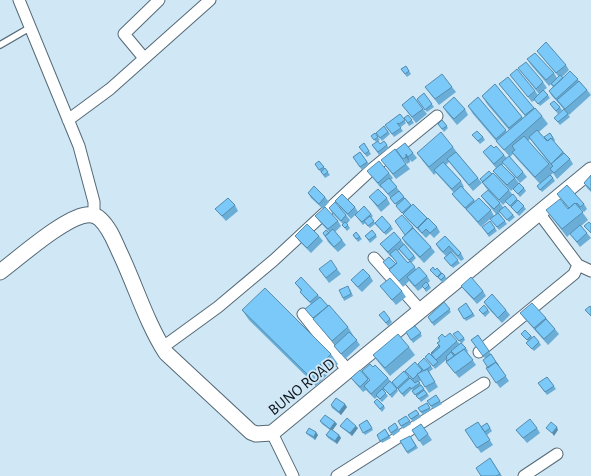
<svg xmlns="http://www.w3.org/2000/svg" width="591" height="476" font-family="'Alegreya Sans',sans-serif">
<rect width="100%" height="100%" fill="#d0e7f6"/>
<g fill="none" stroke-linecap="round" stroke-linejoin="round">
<g stroke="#556976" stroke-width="8">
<path id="lane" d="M0 45 31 27"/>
</g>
<g stroke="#556976" stroke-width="13">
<path id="street" d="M19 0 79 146 94 202V215
M144 58 124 34 159 0
M68 120 110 89 210 0
M374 258 421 311
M578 265 591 271
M303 314 348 371
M163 347 218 307 274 260 372 169 437 116
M479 352 574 274 578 265 539 213
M272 433 293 476
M337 476 484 383
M524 476 557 454"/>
</g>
<g stroke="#556976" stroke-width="17">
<path id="secondary" d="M0 272C20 257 64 218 86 215 92 214 96 215 100 219 109 227 114 240 119 251 135 284 146 322 166 353L251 432 256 434 272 433 591 170"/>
</g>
<use href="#lane" stroke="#fff" stroke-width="5.5"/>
<use href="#street" stroke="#fff" stroke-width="11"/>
<use href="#secondary" stroke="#fff" stroke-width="15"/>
</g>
<path fill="#6aadd6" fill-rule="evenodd" d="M537 51 566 65 569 70 562 77 563 78 570 71 587 90 591 95 569 115 552 96 549 91 553 87 551 84 552 83 549 86 531 65 527 59 554 73 557 78 559 77 541 56Z
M406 66 411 74 407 77 401 69Z
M518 68 543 82 547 88 544 90 550 98 540 106 535 100 532 102 510 75 535 91 538 95 539 94 522 73Z
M508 77 534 108 542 116 548 124 539 132 547 141 544 137 550 133 555 140 554 142 570 159 573 164 557 179 553 173 551 175 555 181 542 192 537 186 540 184 518 160 513 154 510 157 523 172 527 177 520 183 504 164 502 165 515 178 519 183 524 188 526 191 520 197 513 189 511 191 497 176 493 171 496 168 483 152 494 148 504 155 507 158 509 156 473 114 468 106 478 97 507 132 509 130 487 104 482 96 495 84 523 118 525 116 499 84ZM530 139 552 167 528 141Z
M425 87H452L456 92 439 105Z
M424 93 434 107 427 112 417 99Z
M413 96 427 114 416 123 402 105Z
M550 104 560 107 562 110 558 114Z
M443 107 465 109 468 115 457 125 447 113Z
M564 109 570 117 560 125 554 118Z
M400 114 406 123 401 127 399 126 403 131 394 137 385 125Z
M408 115 414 123 409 126 404 118Z
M442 120 448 128 444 132 438 124Z
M384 126 390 134 382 141 376 133Z
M375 133 380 140 376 142 371 136Z
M472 135 483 137 485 140 480 144Z
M384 141 389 148 379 155 372 145 380 144Z
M364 143 371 154 367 157 359 147Z
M405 143 417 158 412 162 409 159 410 162 407 164 396 150Z
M453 147 458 154 482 183 473 191 449 162 446 165 461 181 464 187 463 188 475 201 491 210 494 216 496 214 485 201 481 196 500 203 503 207 513 215 515 217 509 222 500 212 499 213 507 224 499 230 490 219 481 227 469 213 456 199 452 194 454 193 436 173 434 175 422 160 417 153Z
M360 152 369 164 362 170 353 157Z
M381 160 406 164 410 169 396 179Z
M319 161 330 175 325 178 315 164Z
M367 171 389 173 393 178 391 180 411 206 437 227 440 232 434 238 430 234 426 238 407 219 382 187 381 188 371 176Z
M591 175V192L587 188 584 183Z
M480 179 509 190 512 194 517 199 526 209 519 216 506 202 503 205 486 188Z
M308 193 325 197 329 202 323 209 311 198Z
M557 194 584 204 587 209 584 212 581 209H580L588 220 581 226 591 238 580 247 570 234 567 237 546 210 568 208Z
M369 197 387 198 390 204 381 212Z
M335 201 355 207 358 212 371 214 373 216 371 218 375 223 391 226 393 229 386 235 375 224 370 228 365 223 363 225 355 215 351 219 339 206Z
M235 205 238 211 226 221 215 209Z
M329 208 346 215 350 220 347 224 350 228 347 231 342 225 343 224 332 213Z
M315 216 338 221 341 226 335 232 342 240 346 245 338 252 328 242 325 236 323 233 329 232 319 221Z
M413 227 431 247 435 252 424 263 405 243 402 238Z
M482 227 495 228 497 231 489 237Z
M372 230 377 237 370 243 365 236Z
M356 232 362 239 358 242 353 235Z
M295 236H319L323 241 311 253 299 241Z
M445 236 461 253 464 259 461 261 452 252 451 253 460 263 453 268 446 260 444 258 446 256 439 249 436 244Z
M401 240 416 258 411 263 416 269 427 276 430 281 428 283 431 288 426 292 423 287 418 291 409 281 403 287 383 262 396 264 397 263 392 257H391L384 249 380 244ZM399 250 409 261 408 263 398 251Z
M437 268 445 276 447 279 443 283 430 270H435Z
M319 269H337L341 274 329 283Z
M370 276 373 281 362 292 355 285 351 280Z
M295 283 318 295 348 327 353 335 360 345 345 359 334 346 335 345 319 326 305 309 311 304 304 297 300 292 301 291Z
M380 286 402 291 406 297 396 305Z
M461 286 483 291 486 296 477 304 465 291Z
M350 289 353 296 344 301 343 298Z
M444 302 451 312 434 326 428 317Z
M484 302 506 310 510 315 502 323 487 307Z
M466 303 475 316 466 321 458 309Z
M242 310 331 354 338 364 316 386 249 320Z
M479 310H488L490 312 485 317Z
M520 313 546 318 559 334 548 345 524 318Z
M379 315 390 319 392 322 388 326Z
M415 326 422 336 413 343 406 332Z
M453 334 464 338 465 340 462 343 468 351 467 352 476 365 459 378 446 362 447 361 446 360 440 365 438 363 440 365 435 369 425 357 435 359 431 354 440 346 437 343 440 341 438 338 445 337 457 341 460 344 461 343Z
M521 334 531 336 539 342 541 345 534 351 526 343 528 341Z
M478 335 509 381 500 388 486 368H488L485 358 471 340Z
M409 347 415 355 390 376 379 363 373 355Z
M415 362 423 371 418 364 431 366 433 369 429 372 438 387 429 393 421 380 419 382 429 396 421 402 412 389 404 397 392 382 404 371 415 383 409 376 405 371Z
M373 367 388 378 398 391 392 398 385 390 384 391 388 396 382 402 377 397 375 399 366 390 363 392 355 383 351 378 368 379 369 381H370L362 371Z
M547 377 556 389 547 395 538 383Z
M436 395 442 404 433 409 427 401Z
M374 402 384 406 385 408 382 412Z
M427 403 431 410 423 415 418 408Z
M331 405 347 407 341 415 332 408Z
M416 410 421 417 413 422 408 415Z
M406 416 411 424 403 429 398 421Z
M367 420 373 430 365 435 359 425Z
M320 421 335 422 337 424 332 430 339 435 341 438 337 444 328 438 326 435 330 430 322 424Z
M478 422 493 445 481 453 465 430Z
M395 423 400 431 393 436 388 428Z
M487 423 492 431 487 435 481 427Z
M421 424 432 440 423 446 412 430Z
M340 426 358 428 352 436 342 428Z
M537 428 540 433 527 443 516 430Z
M385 429 391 438 382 443 377 435Z
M306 433 318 435 315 440 308 435Z
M410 436 418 448 408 454 400 441Z
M490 458 502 476H481Z"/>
<path fill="#568dae" d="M406 154 409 159 410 162 406 157Z
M345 404 347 407 341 415 339 412Z
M335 422 337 424 332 431 330 429Z
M356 426 358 428 352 436 350 433Z
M557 427 558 430 554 436 552 433Z
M316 432 318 435 315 440 314 437Z
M339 435 341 438 337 444 335 441Z"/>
<path fill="#7bc9f9" stroke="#568dae" d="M546 42 566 65 556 73 537 51Z
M535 53 554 73 546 80 527 59Z
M526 62 543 82 536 89 518 68Z
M406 66 409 71 405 74 401 69Z
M517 69 535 91 528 97 510 75Z
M570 71 578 79 556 99 549 91Z
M442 74 452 87 435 99 425 87Z
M560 75 563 78 554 86 551 84Z
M508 77 534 108 525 115 499 84Z
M579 81 587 90 565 109 557 100Z
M495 84 522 117 509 128 482 96Z
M543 90 548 95 538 104 534 99Z
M424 93 432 104 425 110 417 99Z
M413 96 423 109 412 117 402 105Z
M454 97 465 109 454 119 443 107Z
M478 97 506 130 496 139 468 106Z
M554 101 560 107 556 111 550 104Z
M535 108 542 116 504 150 496 141Z
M564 109 568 114 558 122 554 118Z
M400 114 405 120 399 124 397 123 401 128 392 134 385 125Z
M408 115 412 120 408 123 404 118Z
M442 120 447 126 442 129 438 124Z
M384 126 388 132 380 138 376 133Z
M537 130 547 141 551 138 563 152 551 164 529 137Z
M477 131 483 137 478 141 472 135Z
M441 132 453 147 429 167 417 153Z
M375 133 378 137 374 140 371 136Z
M550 133 553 138 551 139V138L548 141 544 137Z
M524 136 549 164 535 177 512 152 515 150 512 146Z
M378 141 380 144 384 141 387 145 378 152 372 145Z
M364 143 369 151 365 154 359 147Z
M405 143 413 153 408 157 406 154V157L403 159 396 150Z
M491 145 494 148 496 146 504 155 494 164 483 152Z
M395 149 406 164 393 174 381 160Z
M360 152 367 162 360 167 353 157Z
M456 152 478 178 469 185 447 159Z
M564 153 570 159 554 173 550 169 553 166 551 164Z
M509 156 523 172 517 178 502 162Z
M319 161 324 167 319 170 315 164Z
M379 161 389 173 378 183 367 171Z
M443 162 461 181 452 189 434 170Z
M501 164 515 178 507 185 493 171Z
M325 168 328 172 324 175 321 172Z
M489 171 492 174 483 182 480 179Z
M493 173 509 190 499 200 482 182Z
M550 175 553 178 540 190 537 186Z
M591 175V190L584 183Z
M389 178 397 187 388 194 380 185Z
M519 183 524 188 518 194 513 189Z
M567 185 584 204 580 207 577 203 576 204 575 203 569 208 557 194Z
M314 186 325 197 319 204 308 193Z
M461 186 474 200 465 208 452 194Z
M378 189 387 198 378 206 369 197Z
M488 190 500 203 494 209 481 196Z
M399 191 404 197 395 204 390 198Z
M342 194 355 207 348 214 335 201Z
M513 194 517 199 510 206 505 201Z
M228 198 235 205 222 216 215 209Z
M405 198 411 205 402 213 396 206Z
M479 198 491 210 478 222 466 209Z
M560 199 568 209 575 203 583 212 562 229 546 210Z
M518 200 524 206 517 213 511 207Z
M335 202 346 215 341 221 329 208Z
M413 204 427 218 417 228 403 214Z
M364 206 371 214 362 222 355 215Z
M505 206 513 215 507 220 499 211Z
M325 207 338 221 328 229 315 216Z
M498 213 505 221 497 227 490 219Z
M402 215 413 227 405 235 395 221Z
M370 216 374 221 368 226 364 221Z
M382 216 391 226 384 233 375 223Z
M428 218 437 227 430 233 426 229 422 233 418 228Z
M490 221 495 228 488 234 482 227Z
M345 222 348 225 345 228 342 225Z
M589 222 591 224V233L584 226Z
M307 224 319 236 307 248 295 236Z
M580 225 587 233 577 242 570 234Z
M413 228 431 247 420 257 402 238Z
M333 229 342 240 334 247 325 236Z
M326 230 329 233 325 236 323 233Z
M372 230 376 235 369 240 365 236Z
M356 232 360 237 356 239 353 235Z
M394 232 401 240 388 252 380 244Z
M445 236 461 253 458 256 449 246 443 252 436 244Z
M404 244 414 256 409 260 399 249Z
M396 249 408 263 410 261 415 267 399 281 389 270 397 263 390 254Z
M451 252 458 260 451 266 444 258Z
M389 257 396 264 389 269 383 262Z
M331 260 337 269 326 278 319 269Z
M419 267 427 276 415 286 407 277Z
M433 267 435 270 437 268 441 273 437 277 430 270Z
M363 269 370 276 358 287 351 280Z
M442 273 445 276 441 280 438 277Z
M301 277 318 295 310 302 300 292 302 290 295 283Z
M471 277 483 291 474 299 461 286Z
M390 278 402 291 392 300 380 286Z
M426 282 429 285 425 289 422 286Z
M348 286 351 294 343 298 339 290Z
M265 288 331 354 309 376 242 310Z
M492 294 506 310 498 318 484 302Z
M320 297 328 306 313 318 305 309Z
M444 302 450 309 432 323 428 317Z
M466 303 473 314 464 319 458 309Z
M532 303 546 318 534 328 520 313Z
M329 305 348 327 332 341 313 319Z
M484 305 488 310 483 314 479 310Z
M590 306 591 308V316L585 310Z
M384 311 390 319 386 323 379 315Z
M546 319 555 329 544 339 535 329Z
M415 326 421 333 411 340 406 332Z
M525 330 531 336 527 340 521 334Z
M458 331 464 338 459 341 453 334Z
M349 332 357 340 341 354 334 346Z
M450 333 457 341 436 360 431 354 440 346 437 343 440 341 438 338 442 334 445 337Z
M398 334 409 347 385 368 373 355Z
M478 335 489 351 483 356 471 340Z
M534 336 539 342 532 349 526 343Z
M461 343 466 348 455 355 451 351Z
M439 345 440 347 432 354 431 353Z
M464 349 473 360 455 373 446 362Z
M451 352 454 356 447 361 446 360 447 358 446 357Z
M429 353 438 362 433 366 425 357Z
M491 354 498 365 496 362 488 368 483 360Z
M424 358 431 366 427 369 424 371 418 364Z
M415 362 422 370 413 379 405 371Z
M496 362 506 376 496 383 486 368Z
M370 364 373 367 375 365 388 378 371 394 364 386 370 380 362 371Z
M427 369 435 382 425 387 417 374Z
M360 370 368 379 360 387 351 378Z
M404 371 409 377 397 388 392 382Z
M547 377 554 386 545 392 538 383Z
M410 378 415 383 418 381 420 383 411 389 410 387 402 394 398 389Z
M390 381 397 389 390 395 383 388Z
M421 385 424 389 415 395 412 391Z
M382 389 386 393 380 399 376 395Z
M424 390 427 394 419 399 416 396Z
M436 395 440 401 431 406 427 401Z
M336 398 345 404 339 412 331 405Z
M377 399 384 406 380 409 374 402Z
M427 403 430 408 421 412 418 408Z
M416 410 419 414 411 419 408 415Z
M325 415 335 422 330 429 320 421Z
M406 416 410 421 401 426 398 421Z
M347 418 356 426 350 433 340 426Z
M530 419 537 428 523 438 516 430Z
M367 420 372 428 363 433 359 425Z
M478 422 490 440 477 448 465 430Z
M551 422 557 427 552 433 546 428Z
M395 423 398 428 391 433 388 428Z
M487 423 490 428 485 432 481 427Z
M421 424 428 434 419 441 412 430Z
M309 428 316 432 314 437 306 433Z
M331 429 339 435 335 441 326 435Z
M385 429 389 436 380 441 377 435Z
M410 436 416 446 407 452 400 441Z
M490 458 500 474 496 476H481L476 468Z"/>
<g text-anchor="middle" stroke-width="4" stroke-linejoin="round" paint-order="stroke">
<g font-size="16" fill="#0d151a" stroke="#d0e7f6">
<text transform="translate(301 386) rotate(-39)" y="6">BUNO ROAD</text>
</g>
</g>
</svg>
